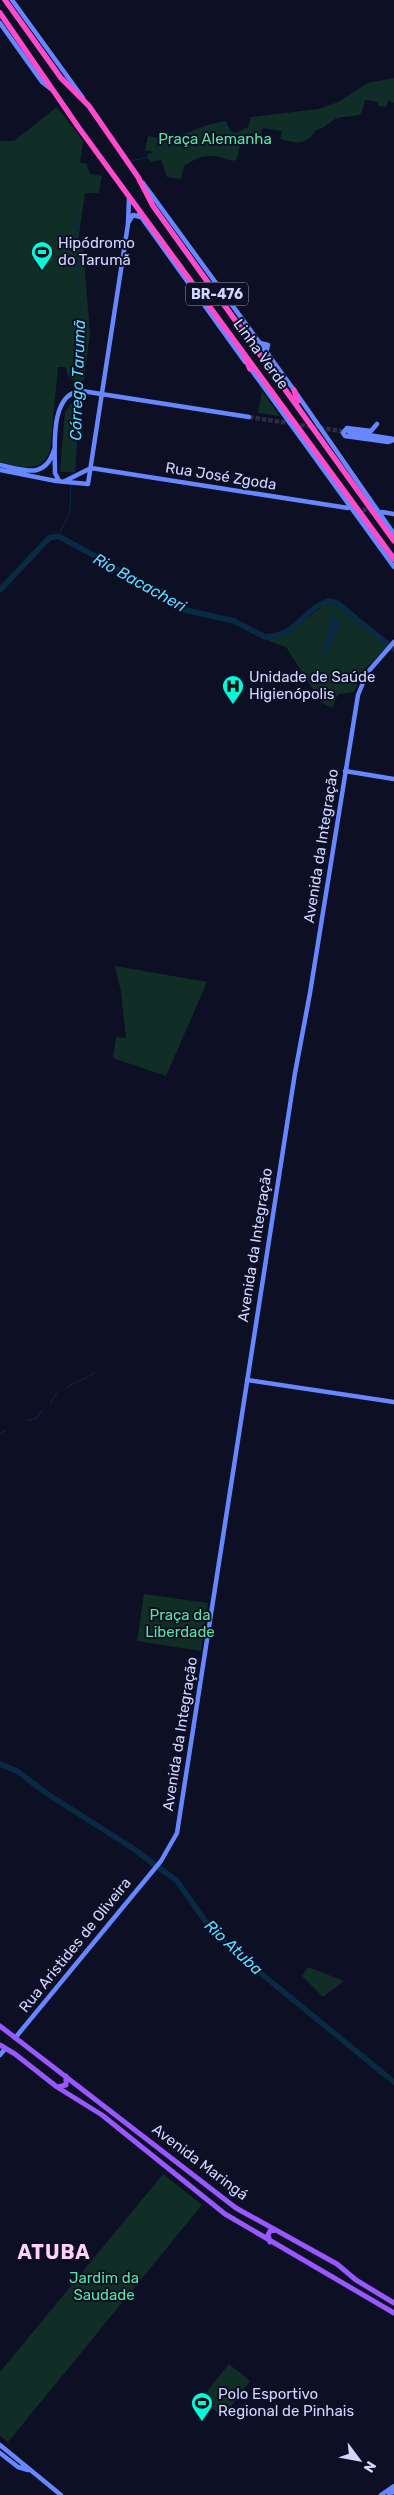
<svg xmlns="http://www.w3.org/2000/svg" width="394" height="2495" font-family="Rubik,sans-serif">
<rect width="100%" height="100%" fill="#0d0f24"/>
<path fill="#102e26" d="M394 78V103L388 100 387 107 378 106V102L365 100 362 112 359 115C352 117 344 116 338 118 329 121 325 129 316 130 306 146 297 143 280 139L282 131 262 128 261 135 249 134 240 143 237 159 233 161C210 154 204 153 184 166L181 179 167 177 161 160 151 162 147 157 148 154 154 152 145 150 148 136 158 138 156 150 159 141C183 137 202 124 226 121L230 131 236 133 248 127 251 117 319 109 338 102 368 83Z
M57 107 83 141 80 162 87 164 90 174 102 176 99 193H85L78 241 83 247 90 333 84 380 77 384 67 374 66 367H58L50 451C41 475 19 466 0 462V141H14Z
M262 391 280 416 258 413Z
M76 398 80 399 75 472H60L65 412Z
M325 604 335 605 388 646 364 670 354 692 338 694 332 708 321 702 286 647 269 641 266 637 290 632Z
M115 966 207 982 166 1076 113 1058 116 1037 126 1038 121 992Z
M144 1594 208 1603 201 1651 137 1641Z
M308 1967 344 1981 323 1997 302 1976Z
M163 2174 202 2205 8 2442 0 2436V2372Z
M229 2364 250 2381 223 2417 201 2399Z"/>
<path fill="#082b43" d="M335 616 341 620 339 628 326 653H321L326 641 330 617Z"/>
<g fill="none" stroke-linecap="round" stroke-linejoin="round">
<path stroke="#082b43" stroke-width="1" d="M267 128 298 133 314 130 335 113 343 114 366 93 394 91
M131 161 153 156 179 141 222 125H227L232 135 238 139 259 127
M79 390 82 349 75 196 102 174
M72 474 79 394
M58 536 70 513 71 483
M67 1387 95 1373
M50 1403 57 1392
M26 1421 37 1418 43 1409
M0 1433 6 1430"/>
<path stroke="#082b43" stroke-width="5.5" d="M0 590 49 538 58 536 108 563 132 579 161 591 181 609 234 621 265 637C300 635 302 609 329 601L337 603 394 649
M0 1764 17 1771 49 1795 131 1847 177 1881 211 1929 236 1953 394 2082"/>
<path stroke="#2a2d45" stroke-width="4.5" stroke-dasharray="4.5 2" stroke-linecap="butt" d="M249 417 347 432
M356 509 373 511"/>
<path stroke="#6787ff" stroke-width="4.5" d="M12 0 83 98
M0 23 42 82 51 89
M143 183 294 390 394 534
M139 214 245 362
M128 223 133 215 140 217
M260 343 268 345 266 353
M250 368 394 567
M377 424 371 431 347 428 343 433 345 436 388 442 394 440
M349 432 394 439
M0 465C23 470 45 480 54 450
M91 468 348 508
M0 470 56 481 88 484 128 224 129 198
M59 481 55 473C55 449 49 392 82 391L249 417
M65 481 91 468
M382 512 394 514
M345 771 394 779
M247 1380 394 1402
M15 2038 161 1861 177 1833 295 1073 310 993 358 695 367 673 394 642
M0 2055 5 2049
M0 2445 61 2495
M0 2453 18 2467 28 2470
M381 2495 394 2486
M389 2495 394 2491"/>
<path stroke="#9957ff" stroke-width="5" d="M0 2026 236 2208 337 2264 356 2280 394 2303
M0 2045 15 2054 57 2087 102 2115 225 2214 394 2313
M58 2087 66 2085V2076
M270 2242 268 2235 270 2231 276 2230"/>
<path stroke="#ff4bcb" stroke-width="5.5" d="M5 0 61 78 89 106 138 177 153 206 394 541
M0 13 79 128 394 559
M245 357 250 369
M294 390 298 401"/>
</g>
<defs>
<g id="stadium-pin" transform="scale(1.125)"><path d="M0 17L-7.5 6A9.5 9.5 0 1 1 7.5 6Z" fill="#00fbda" stroke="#0d0f24"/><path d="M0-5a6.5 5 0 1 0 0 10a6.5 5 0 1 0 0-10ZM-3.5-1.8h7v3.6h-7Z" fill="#111"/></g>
<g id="hospital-pin" transform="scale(1.125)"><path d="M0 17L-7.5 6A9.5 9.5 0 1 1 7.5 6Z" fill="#00fbda" stroke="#0d0f24"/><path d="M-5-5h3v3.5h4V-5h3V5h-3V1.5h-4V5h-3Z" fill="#111"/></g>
</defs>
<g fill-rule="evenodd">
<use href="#stadium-pin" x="42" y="252"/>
<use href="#hospital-pin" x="233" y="686"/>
<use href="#stadium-pin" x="202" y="2403"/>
</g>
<g text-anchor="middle" stroke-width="4" stroke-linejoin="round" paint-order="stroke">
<rect fill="#0d0f24" stroke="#969abd" stroke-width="1" x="186" y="282.5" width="62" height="23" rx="4"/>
<g font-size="14" font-weight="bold" fill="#d0d6ff">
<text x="217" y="299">BR-476</text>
</g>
<g font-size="15" fill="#58e4a0" stroke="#0d0f24">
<text x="215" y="144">Praça Alemanha</text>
<text x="180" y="1620">Praça da<tspan x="180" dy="17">Liberdade</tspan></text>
<text x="104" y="2283">Jardim da<tspan x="104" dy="17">Saudade</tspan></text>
</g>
<g font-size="15" fill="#d0d6ff" stroke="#0d0f24" text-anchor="start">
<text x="58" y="248">Hipódromo<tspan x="58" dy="17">do Tarumã</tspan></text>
<text x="249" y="682">Unidade de Saúde<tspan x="249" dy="17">Higienópolis</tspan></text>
<text x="218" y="2399">Polo Esportivo<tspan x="218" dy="17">Regional de Pinhais</tspan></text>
</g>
<g font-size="15" fill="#d0d6ff" stroke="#0d0f24">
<text transform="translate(261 354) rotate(54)" y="5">Linha Verde</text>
<text transform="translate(221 476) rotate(9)" y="5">Rua José Zgoda</text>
<text transform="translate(321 846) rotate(-81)" y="5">Avenida da Integração</text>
<text transform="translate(255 1245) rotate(-81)" y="5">Avenida da Integração</text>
<text transform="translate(180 1734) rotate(-81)" y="5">Avenida da Integração</text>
<text transform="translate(75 1945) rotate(-51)" y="5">Rua Aristides de Oliveira</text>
<text transform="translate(200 2162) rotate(37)" y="5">Avenida Maringá</text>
</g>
<g font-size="16" font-style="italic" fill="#5edaff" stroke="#0d0f24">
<text transform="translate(77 380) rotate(-88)" y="6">Córrego Tarumã</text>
<text transform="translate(140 582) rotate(29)" y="6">Rio Bacacheri</text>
<text transform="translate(234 1947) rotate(43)" y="6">Rio Atuba</text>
</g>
<g font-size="20" font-weight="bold" letter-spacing="1" fill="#ffd2f9" stroke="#0d0f24">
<text x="54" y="2259">ATUBA</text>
</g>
</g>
<g transform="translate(359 2460) rotate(122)" stroke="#0d0f24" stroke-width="4" paint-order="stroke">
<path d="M0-4L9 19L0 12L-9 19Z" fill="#d0d6ff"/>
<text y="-8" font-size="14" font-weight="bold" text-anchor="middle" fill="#d0d6ff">N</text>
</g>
</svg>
